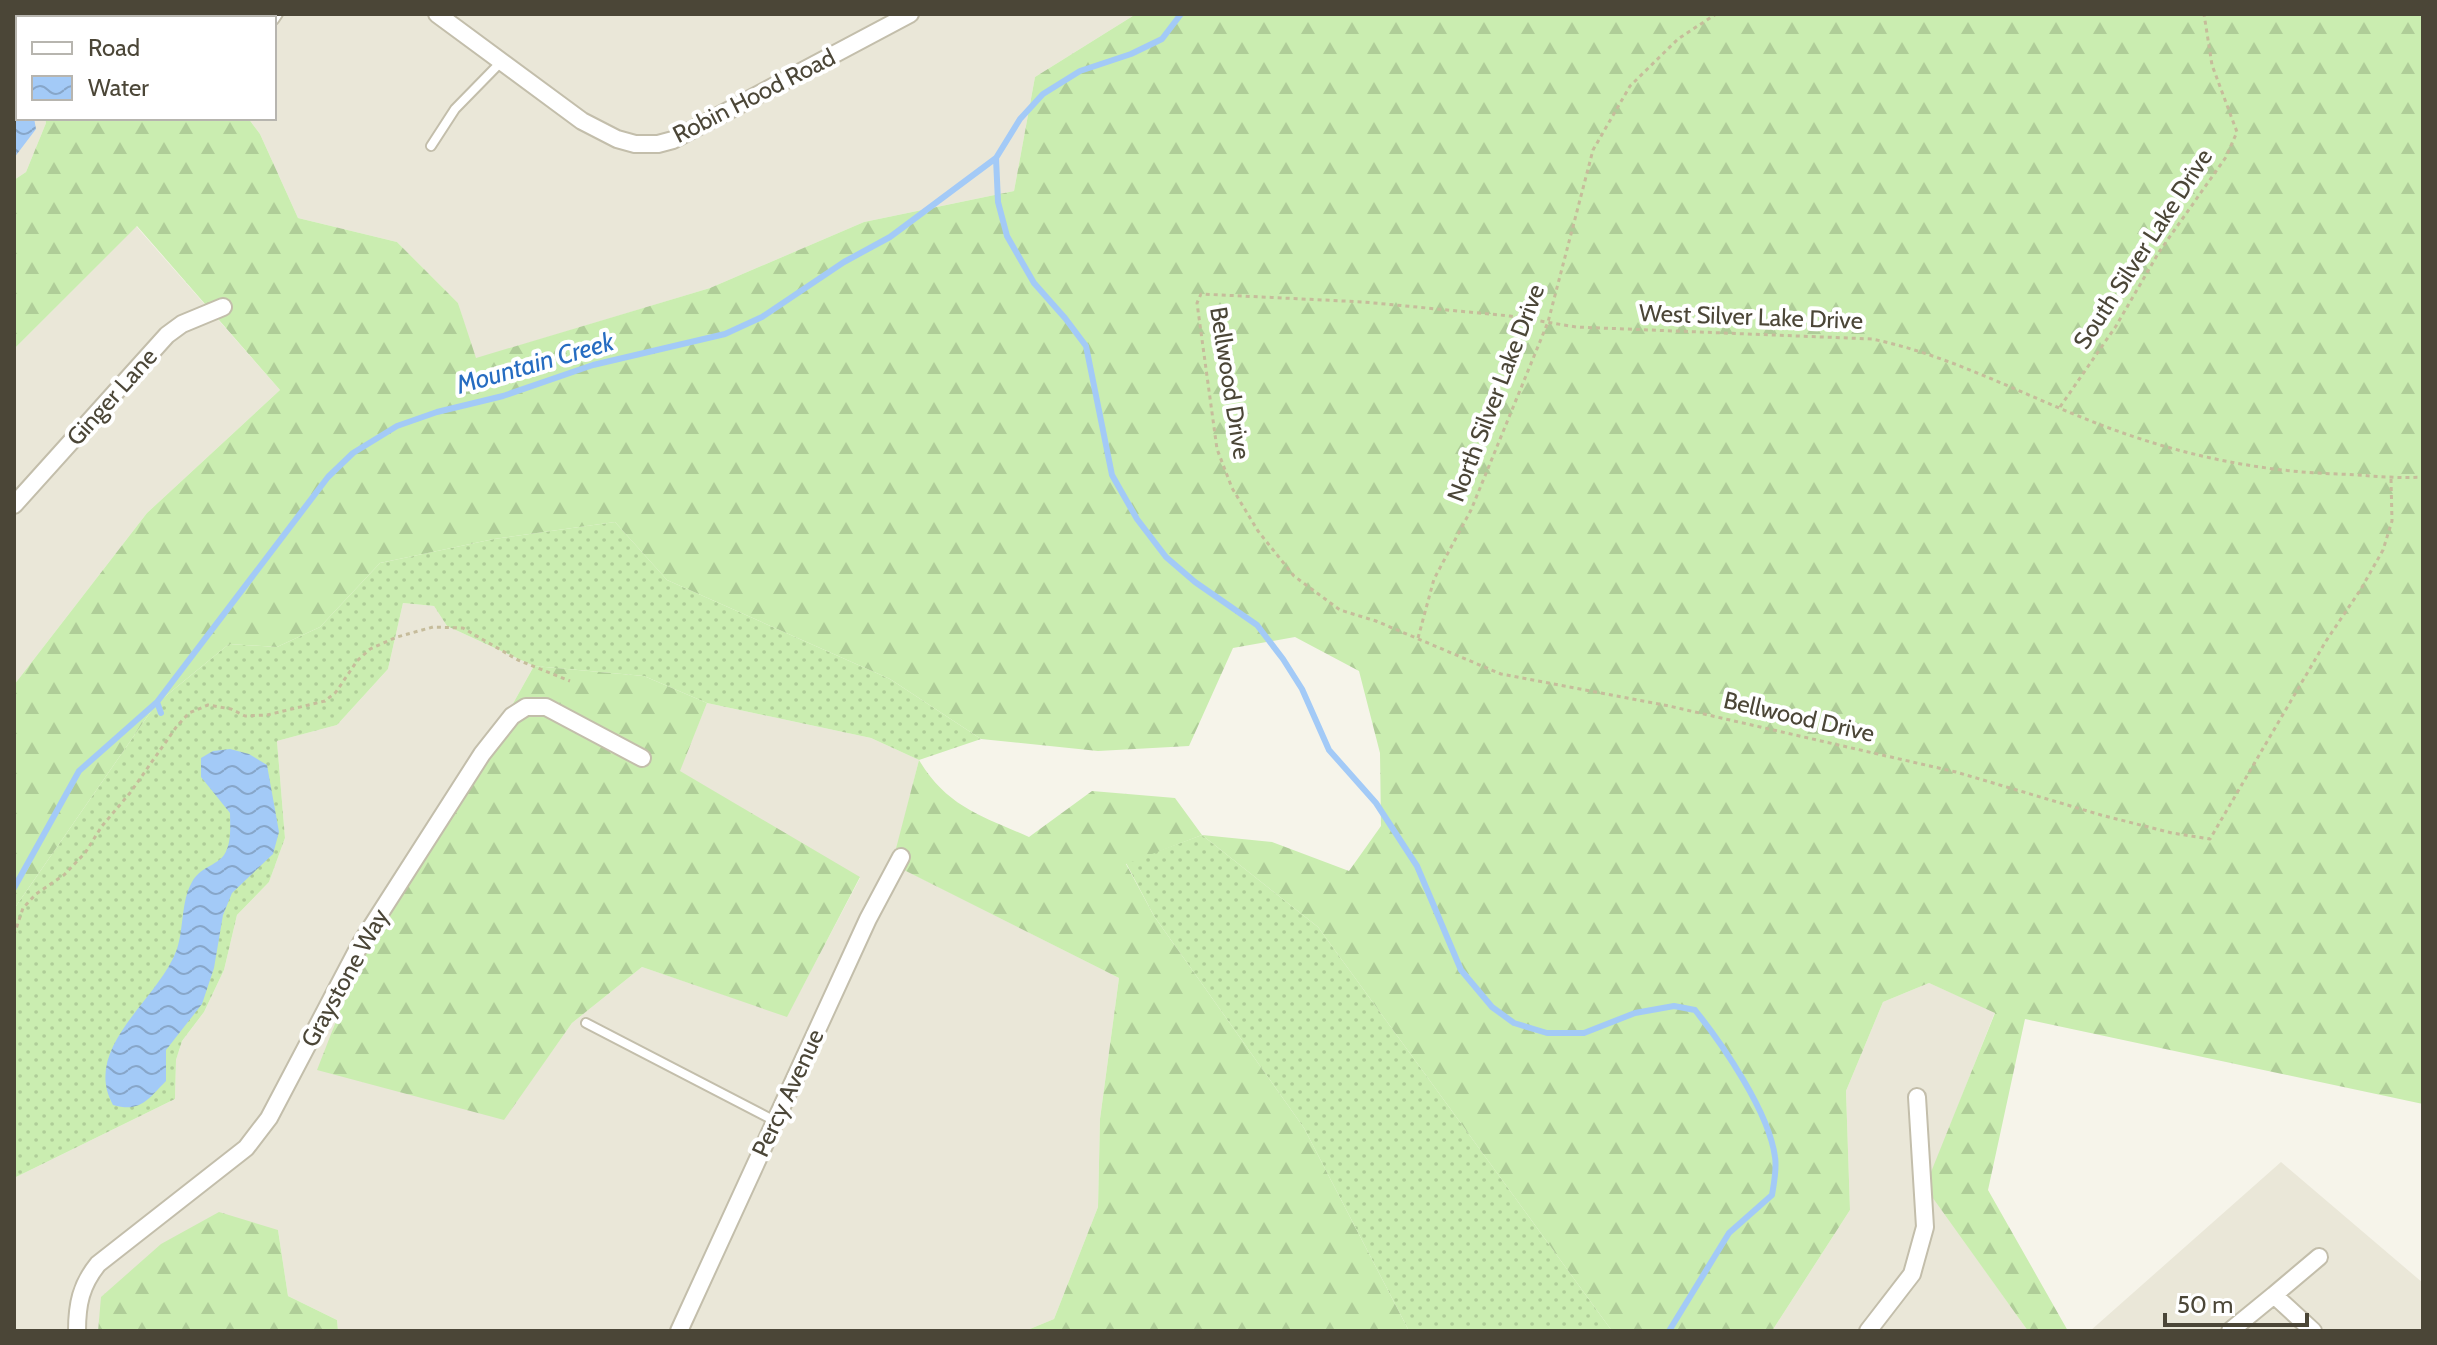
<svg xmlns="http://www.w3.org/2000/svg" width="2437" height="1345" font-family="Cabin,sans-serif">
<defs>
<pattern id="grass-dots" width="8" height="8" patternUnits="userSpaceOnUse" patternTransform="scale(2)"><rect width="8" height="8" fill="#caedb0"/><path d="M2 2h.1M6 6h.1" fill="none" stroke="#afcd98" stroke-width="1.8" stroke-linecap="round"/></pattern>
<pattern id="forest-firs" width="22" height="20" patternUnits="userSpaceOnUse" patternTransform="scale(2)"><rect width="22" height="20" fill="#caedb0"/><path d="M5 1l3.5 6h-7zM16 11l3.5 6h-7z" fill="#afcd98"/></pattern>
<pattern id="water-waves" width="16" height="10" patternUnits="userSpaceOnUse" patternTransform="scale(2)"><rect width="16" height="10" fill="#a3caf7"/><path d="M0 5q4-4 8 0t8 0" fill="none" stroke="#87a6c9"/></pattern>
</defs>
<rect width="100%" height="100%" fill="#f6f4ea"/>
<path fill="#eae7d8" d="M174 14H1136L1035 77 1014 191 864 222 710 288 475 359 458 303 397 242 298 218 260 134 248 118H274V18H176Z
M14 61 18 66V118H45L46 123 26 172 14 180Z
M136 226 280 390 147 513 14 685V349Z
M403 603 434 606 447 626 534 666 482 759 503 1120 572 1023 642 967 787 1016 860 878 679 771 707 703 871 738 919 760 893 864 1119 978 1100 1119 1098 1207 1054 1319 1025 1331H338L337 1320 288 1296 278 1230 102 1297 98 1331H14V1178L175 1099 176 1060 182 1041 204 1012 224 970 237 915 269 882 285 838 277 741 337 725 388 669Z
M1929 983 1995 1012 1926 1187 2028 1331H1772L1850 1210 1846 1091 1883 1002Z
M2281 1162 2423 1283V1331H2090Z"/>
<path fill="url(#grass-dots)" d="M615 522 667 580 890 679 981 739 919 760 871 738 707 703 644 676 534 666 447 626 434 606 403 603 388 669 337 725 277 741 285 838 269 882 237 915 224 970 204 1012 182 1041 176 1060 175 1099 14 1178V909L156 704 229 644 277 647 320 627 380 563 494 539Z
M1202 835 1318 927 1612 1331H1409L1304 1128 1154 916 1126 863Z"/>
<path fill="url(#forest-firs)" d="M14 14H173L176 18H18V66L14 61Z
M1136 14H2423V1104L2025 1019 1988 1190 2068 1331H2028L1925 1187 1995 1013 1929 983 1883 1002 1846 1091 1850 1210 1772 1331H1612L1318 927 1202 835 1126 864 1154 916 1304 1128 1409 1331H1025L1054 1319 1098 1207 1100 1119 1119 978 892 864 919 760C947 807 982 816 1029 837L1092 791 1175 798 1202 835 1272 842 1349 871 1381 826 1380 753 1359 671 1295 637 1233 648 1189 746 1098 751 981 739 890 679 667 580 615 522 494 539 380 563 320 627 277 647 229 644 156 704 14 909V685L147 513 280 390 137 226 14 349V180L26 172 46 123 45 118H248L260 134 298 218 397 242 458 303 476 358 710 288 864 222 1014 191 1035 77Z
M534 666 644 676 707 703 680 771 860 877 787 1017 642 967 572 1023 504 1120 317 1070 356 970 482 759Z
M219 1212 278 1230 288 1296 337 1320 338 1331H98L101 1297 161 1244Z"/>
<path fill="url(#water-waves)" d="M14 85 18 88V118H34L36 129 14 158Z
M230 749 249 754 267 765 279 832 273 854 232 893 223 915 214 968 202 1004 166 1050V1081C148 1099 141 1113 113 1105 81 1047 159 1000 177 949 184 928 181 901 192 882 200 867 216 866 224 855 232 843 230 826 230 813L201 777V758L213 751Z"/>
<g fill="none" stroke-linecap="round" stroke-linejoin="round">
<path stroke="#a3caf7" stroke-width="6" d="M996 158 998 202 1007 236 1034 283 1065 318 1086 346 1112 475 1137 519 1166 557 1195 582 1257 625 1283 659 1302 689 1329 750 1376 803 1417 866 1461 970 1492 1007 1514 1023 1547 1033H1584L1635 1013 1674 1006 1695 1010C1723 1045 1769 1112 1775 1157 1777 1169 1774 1183 1772 1195L1729 1233 1669 1331
M157 702 161 713
M14 888 79 771 157 702 328 477 353 453 397 426 437 412 503 396 593 365 725 334 762 317 844 262 890 237 996 158 1020 119 1043 94 1080 71 1131 54 1162 39 1181 14"/>
<g stroke="#c3beab" stroke-width="12">
<path id="service" d="M274 20 278 14
M431 146 455 109 501 62
M586 1023 775 1121"/>
</g>
<g stroke="#c3beab" stroke-width="20">
<path id="minor" d="M437 14 582 121 617 139 635 144H658L673 140 910 14
M14 505 167 335 182 324 223 307
M2274 1295 2319 1257
M77 1331C77 1304 81 1285 98 1264L246 1148 269 1118 361 943 482 754 512 716 526 707H546L642 758
M679 1331 868 919 901 857
M1868 1331 1912 1274 1925 1227 1917 1097
M2230 1331 2274 1295 2313 1331"/>
</g>
<path stroke="#c6bc9b" stroke-width="3" stroke-dasharray="4 4" stroke-linecap="butt" d="M2060 407 2116 326 2159 252 2226 157 2237 132 2212 65 2204 14
M2391 479 2392 521 2383 550 2361 589 2326 641 2210 839 2172 833 2101 815 1956 772 1669 706 1501 674 1376 621 1340 610 1294 576 1258 531 1232 488 1217 449 1197 303 1201 294 1364 302 1510 316 1576 327 1872 339C1959 357 2039 404 2123 433 2191 457 2266 472 2338 474 2367 475 2394 479 2423 477
M1418 638 1434 579 1471 510 1548 322 1593 150 1630 86 1678 39 1716 14
M14 935 23 908 36 894 64 875 85 853 102 826 130 793 177 726 189 713 208 705 231 709 245 716 267 715 325 701 336 692 357 661 370 649 397 637 433 627 463 628 518 660 570 681"/>
<use href="#service" stroke="#fff" stroke-width="8"/>
<use href="#minor" stroke="#fff" stroke-width="16"/>
</g>
<g text-anchor="middle" stroke-width="8" stroke-linejoin="round" paint-order="stroke">
<g font-size="24" fill="#4b4637" stroke="#fff">
<text transform="translate(754 96) rotate(-27)" y="8">Robin Hood Road</text>
<text transform="translate(2143 249) rotate(-57)" y="8">South Silver Lake Drive</text>
<text transform="translate(1751 317) rotate(2)" y="8">West Silver Lake Drive</text>
<text transform="translate(1230 383) rotate(81)" y="8">Bellwood Drive</text>
<text transform="translate(1496 393) rotate(-69)" y="8">North Silver Lake Drive</text>
<text transform="translate(112 397) rotate(-48)" y="8">Ginger Lane</text>
<text transform="translate(1799 717) rotate(13)" y="8">Bellwood Drive</text>
<text transform="translate(345 978) rotate(-61)" y="8">Graystone Way</text>
<text transform="translate(788 1093) rotate(-65)" y="8">Percy Avenue</text>
</g>
<g font-size="26" font-style="italic" fill="#266cc1" stroke="#fff">
<text transform="translate(535 363) rotate(-16)" y="9">Mountain Creek</text>
</g>
</g>
<rect width="2437" height="1345" fill="none" stroke="#4b4637" stroke-width="32"/>
<rect x="16" y="16" width="260" height="104" fill="#ffffff" stroke="#b7b5af" stroke-width="2"/>
<rect x="32" y="42" width="40" height="12" fill="#ffffff" stroke="#b7b5af" stroke-width="2"/>
<text x="88" y="56" font-size="24" fill="#4b4637">Road</text>
<rect x="32" y="76" width="40" height="24" fill="url(#water-waves)" stroke="#b7b5af" stroke-width="2"/>
<text x="88" y="96" font-size="24" fill="#4b4637">Water</text>
<path d="M2165 1313v12h142v-12" fill="none" stroke="#4b4637" stroke-width="4"/>
<text x="2177" y="1313" font-size="24" fill="#4b4637" stroke="#ffffff" stroke-width="6" paint-order="stroke">50 m</text>
</svg>
